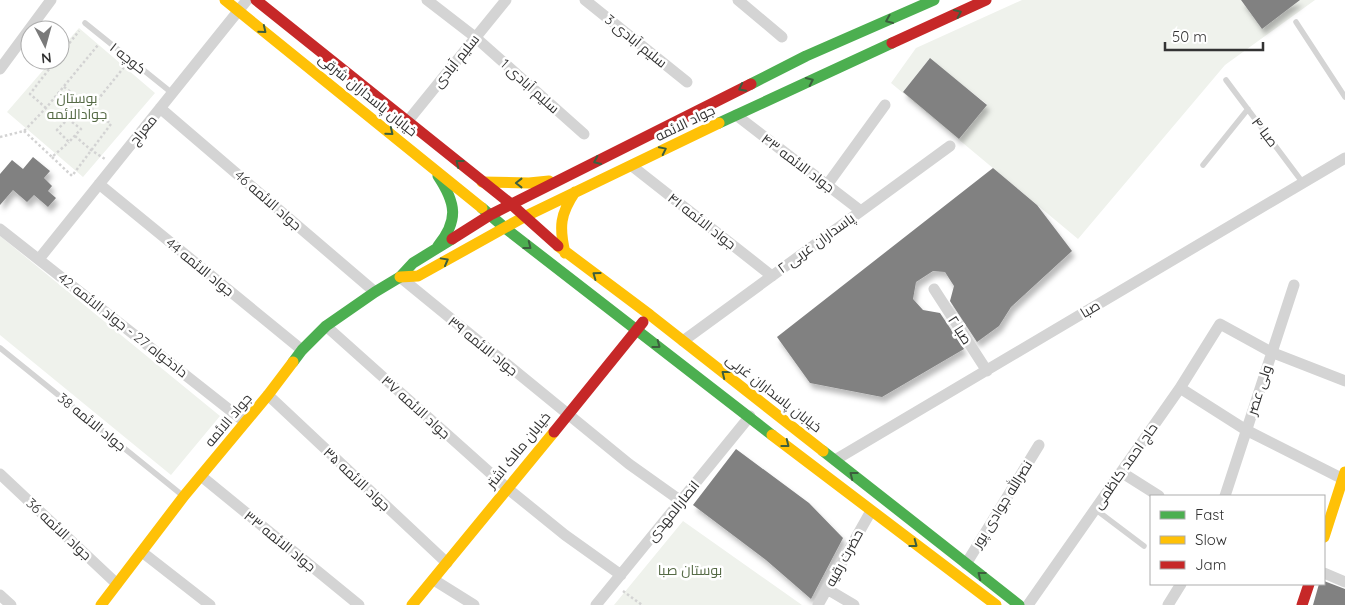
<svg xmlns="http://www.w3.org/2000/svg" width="1345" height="605" font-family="Quicksand,Cairo,sans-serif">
<defs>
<filter id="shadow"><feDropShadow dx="3" dy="5.5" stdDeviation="2.5" flood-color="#0004"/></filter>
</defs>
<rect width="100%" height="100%" fill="#fff"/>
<path fill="#eff2ec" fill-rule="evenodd" d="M1022 0H1241L1262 29 1300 0H1315L1225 65 1078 239 891 83 916 48ZM929 59 987 104 959 139 903 92Z
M79 28 155 93 83 177 7 112 52 60H60V50Z
M0 236 220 416 171 475 0 335Z
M683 521 802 605H614Z"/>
<path fill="#818181" filter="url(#shadow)" d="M1241 0H1300L1262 29Z
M930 58 987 105 959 139 903 92Z
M33 157 50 171 44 178 52 186 48 191 56 198 48 207 34 195 27 202 13 190 0 205V174L12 160 23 169Z
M993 168 1037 205 1072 251 1011 307 999 326 977 342 950 301 954 286 945 272 933 271 916 282 913 299 923 310 940 313 964 349 882 397 810 383 777 337Z
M736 449 809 503 843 538 811 599 766 560 693 505Z
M1324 581 1345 589V605H1313L1319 584H1324Z"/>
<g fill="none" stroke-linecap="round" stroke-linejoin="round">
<path stroke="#d3d3d3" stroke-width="2.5" stroke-dasharray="2.5 2.5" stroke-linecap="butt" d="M60 55 79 31
M46 108 30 94 56 60
M91 108 125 66
M68 119 81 129 69 142 57 130Z
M24 131 52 157 69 142
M75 136 91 150 105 159
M0 137 24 131 46 108 98 45
M52 157 72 176 111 124 63 86
M623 591 642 605"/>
<path stroke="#d4d4d4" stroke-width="5.5" d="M1296 22 1345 97
M85 23 172 93
M1226 80 1303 183
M1203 165 1248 109
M0 348 182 495
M1095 509 1144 546"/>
<path stroke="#d4d4d4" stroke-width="11" d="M427 0 475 37 584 134
M585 0 687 82
M738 0 782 37
M0 69 51 0
M160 108 375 292
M736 115 861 211
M407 122 506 0
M632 166 772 276
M99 184 302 350
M827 185 885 105
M0 229 245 422
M39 259 247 0
M400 277 629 464 681 501
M934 289 987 371
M326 326 507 488 565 535 621 575
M683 341 950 146
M1180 388 1246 430 1345 480
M268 395 447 563
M835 460 1345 158
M1121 472 1159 496
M0 474 117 584
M201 476 359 605
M1225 496 1294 285
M142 552 210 605
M966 564 1039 445
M1324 573 1345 582
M434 580 474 605
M827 589 854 605
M0 595 11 605
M596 605 750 416
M818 605 871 511
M1028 605 1180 388 1220 324 1271 352 1345 381
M1168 605 1181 584"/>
<path stroke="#4caf50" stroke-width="11" d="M751 84 806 56 934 0
M719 123 892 43
M438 176C456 203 459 220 438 246
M482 208 505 228 772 435
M293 362 302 350 326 326 375 292 400 277 413 263 452 239
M823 451 1019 605"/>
<path stroke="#ffc107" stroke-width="11" d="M225 0 482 208
M482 182 529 183 549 181
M558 246 650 315 823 451
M565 253C559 227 560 214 575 192
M400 277 418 276 524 217 719 123
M772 435 996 605
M1324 537 1345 472
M101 605 184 496 268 395 293 362
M412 605 554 432"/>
<path stroke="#c62828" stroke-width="11" d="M256 0 511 204 558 246
M892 43 986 0
M452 239 490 215 751 84
M554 432 643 322
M1302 605 1309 584"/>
</g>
<defs><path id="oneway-chevron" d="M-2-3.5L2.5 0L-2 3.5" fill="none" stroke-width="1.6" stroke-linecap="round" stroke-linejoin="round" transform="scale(1.25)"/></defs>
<g stroke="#3c5e3d">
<use href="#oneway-chevron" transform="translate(958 13) rotate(-24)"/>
<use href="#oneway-chevron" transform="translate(889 20) rotate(157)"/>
<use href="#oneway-chevron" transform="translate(263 30) rotate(39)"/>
<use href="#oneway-chevron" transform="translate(810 81) rotate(-25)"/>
<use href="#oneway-chevron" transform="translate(742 88) rotate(153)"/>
<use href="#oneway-chevron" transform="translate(390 132) rotate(39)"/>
<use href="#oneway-chevron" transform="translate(663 150) rotate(-26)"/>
<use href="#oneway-chevron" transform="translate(597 161) rotate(155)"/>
<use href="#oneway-chevron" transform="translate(459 163) rotate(-142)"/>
<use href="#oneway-chevron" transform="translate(519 183) rotate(-180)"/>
<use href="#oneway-chevron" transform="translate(528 246) rotate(38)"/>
<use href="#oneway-chevron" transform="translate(445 261) rotate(-29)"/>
<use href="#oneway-chevron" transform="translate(596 275) rotate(-144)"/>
<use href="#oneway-chevron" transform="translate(657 345) rotate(37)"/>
<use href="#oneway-chevron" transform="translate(725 374) rotate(-142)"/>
<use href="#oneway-chevron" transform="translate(786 444) rotate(38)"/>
<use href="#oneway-chevron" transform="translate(853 475) rotate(-142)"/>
<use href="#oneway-chevron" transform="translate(914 544) rotate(37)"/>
<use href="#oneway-chevron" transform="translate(981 575) rotate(-142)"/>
</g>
<g text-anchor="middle" stroke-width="5" stroke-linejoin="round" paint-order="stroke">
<g font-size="14" fill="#333" stroke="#fff">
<text transform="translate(636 41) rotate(39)" y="5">سلیم آبادی 3</text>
<text transform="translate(128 58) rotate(38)" y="5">کوچه ۱</text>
<text transform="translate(456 61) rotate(-51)" y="5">سلیم آبادی</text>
<text transform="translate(530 86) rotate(42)" y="5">سلیم آبادی 1</text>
<text transform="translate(368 95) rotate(39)" y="5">خیابان پاسداران شرقی</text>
<text transform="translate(685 123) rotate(-26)" y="5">جواد الائمه</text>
<text transform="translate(143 130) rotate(-51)" y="5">معراج</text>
<text transform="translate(1265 132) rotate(53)" y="5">صبا ۴</text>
<text transform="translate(798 163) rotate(37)" y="5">جواد الائمه ۴۳</text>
<text transform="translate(268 200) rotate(41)" y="5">جواد الائمه 46</text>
<text transform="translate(702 221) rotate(38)" y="5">جواد الائمه ۴۱</text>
<text transform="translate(816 243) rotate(-36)" y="5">پاسداران غربی ۲</text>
<text transform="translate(200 267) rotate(39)" y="5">جواد الائمه 44</text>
<text transform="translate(1090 309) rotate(-31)" y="5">صبا</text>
<text transform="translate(123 325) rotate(38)" y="5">دادخواه 27 - جواد الائمه 42</text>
<text transform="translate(960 330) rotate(57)" y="5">صبا ۲</text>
<text transform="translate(483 346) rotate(39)" y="5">جواد الائمه ۳۹</text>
<text transform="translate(1259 390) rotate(-72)" y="5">ولی عصر</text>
<text transform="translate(774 393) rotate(38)" y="5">خیابان پاسداران غربی</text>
<text transform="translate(416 407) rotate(42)" y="5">جواد الائمه ۳۷</text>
<text transform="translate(228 420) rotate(-50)" y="5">جواد الائمه</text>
<text transform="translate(92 422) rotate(39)" y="5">جواد الائمه 38</text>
<text transform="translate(518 450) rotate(-51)" y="5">خیابان مالک اشتر</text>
<text transform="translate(1125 466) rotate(-55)" y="5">حاج احمد کاظمی</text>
<text transform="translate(357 479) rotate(43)" y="5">جواد الائمه ۳۵</text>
<text transform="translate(1002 504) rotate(-58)" y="5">نصرالله جوادی پور</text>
<text transform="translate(673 511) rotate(-51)" y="5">انصارالمهدی</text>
<text transform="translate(59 529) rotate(43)" y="5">جواد الائمه 36</text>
<text transform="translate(280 541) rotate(39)" y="5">جواد الائمه ۳۳</text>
<text transform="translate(844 558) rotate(-61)" y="5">حضرت رقیه</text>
</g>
<g font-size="14" fill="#556a45" stroke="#fff">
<text x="77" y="103">بوستان<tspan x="77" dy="16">جوادالائمه</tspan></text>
<text x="690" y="575">بوستان صبا</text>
</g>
</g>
<rect x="1150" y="495" width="175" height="90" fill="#ffffff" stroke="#adadad"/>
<rect x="1160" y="511" width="25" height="8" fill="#4caf50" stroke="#adadad"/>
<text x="1195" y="520" font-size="15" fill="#333333">Fast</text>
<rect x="1160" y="536" width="25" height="8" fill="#ffc107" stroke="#adadad"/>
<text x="1195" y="545" font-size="15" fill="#333333">Slow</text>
<rect x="1160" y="561" width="25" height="8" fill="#c62828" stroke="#adadad"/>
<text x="1195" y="570" font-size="15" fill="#333333">Jam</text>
<g transform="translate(45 45) rotate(174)"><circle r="24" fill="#ffffff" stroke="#adadad"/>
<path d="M0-4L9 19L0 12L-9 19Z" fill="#7a7a7a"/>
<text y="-8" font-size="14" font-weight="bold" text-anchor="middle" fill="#333333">N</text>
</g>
<path d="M1165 42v8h98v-8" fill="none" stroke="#333333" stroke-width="2.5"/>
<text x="1172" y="42" font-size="15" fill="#333333" stroke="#ffffff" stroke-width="4" paint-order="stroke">50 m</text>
</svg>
